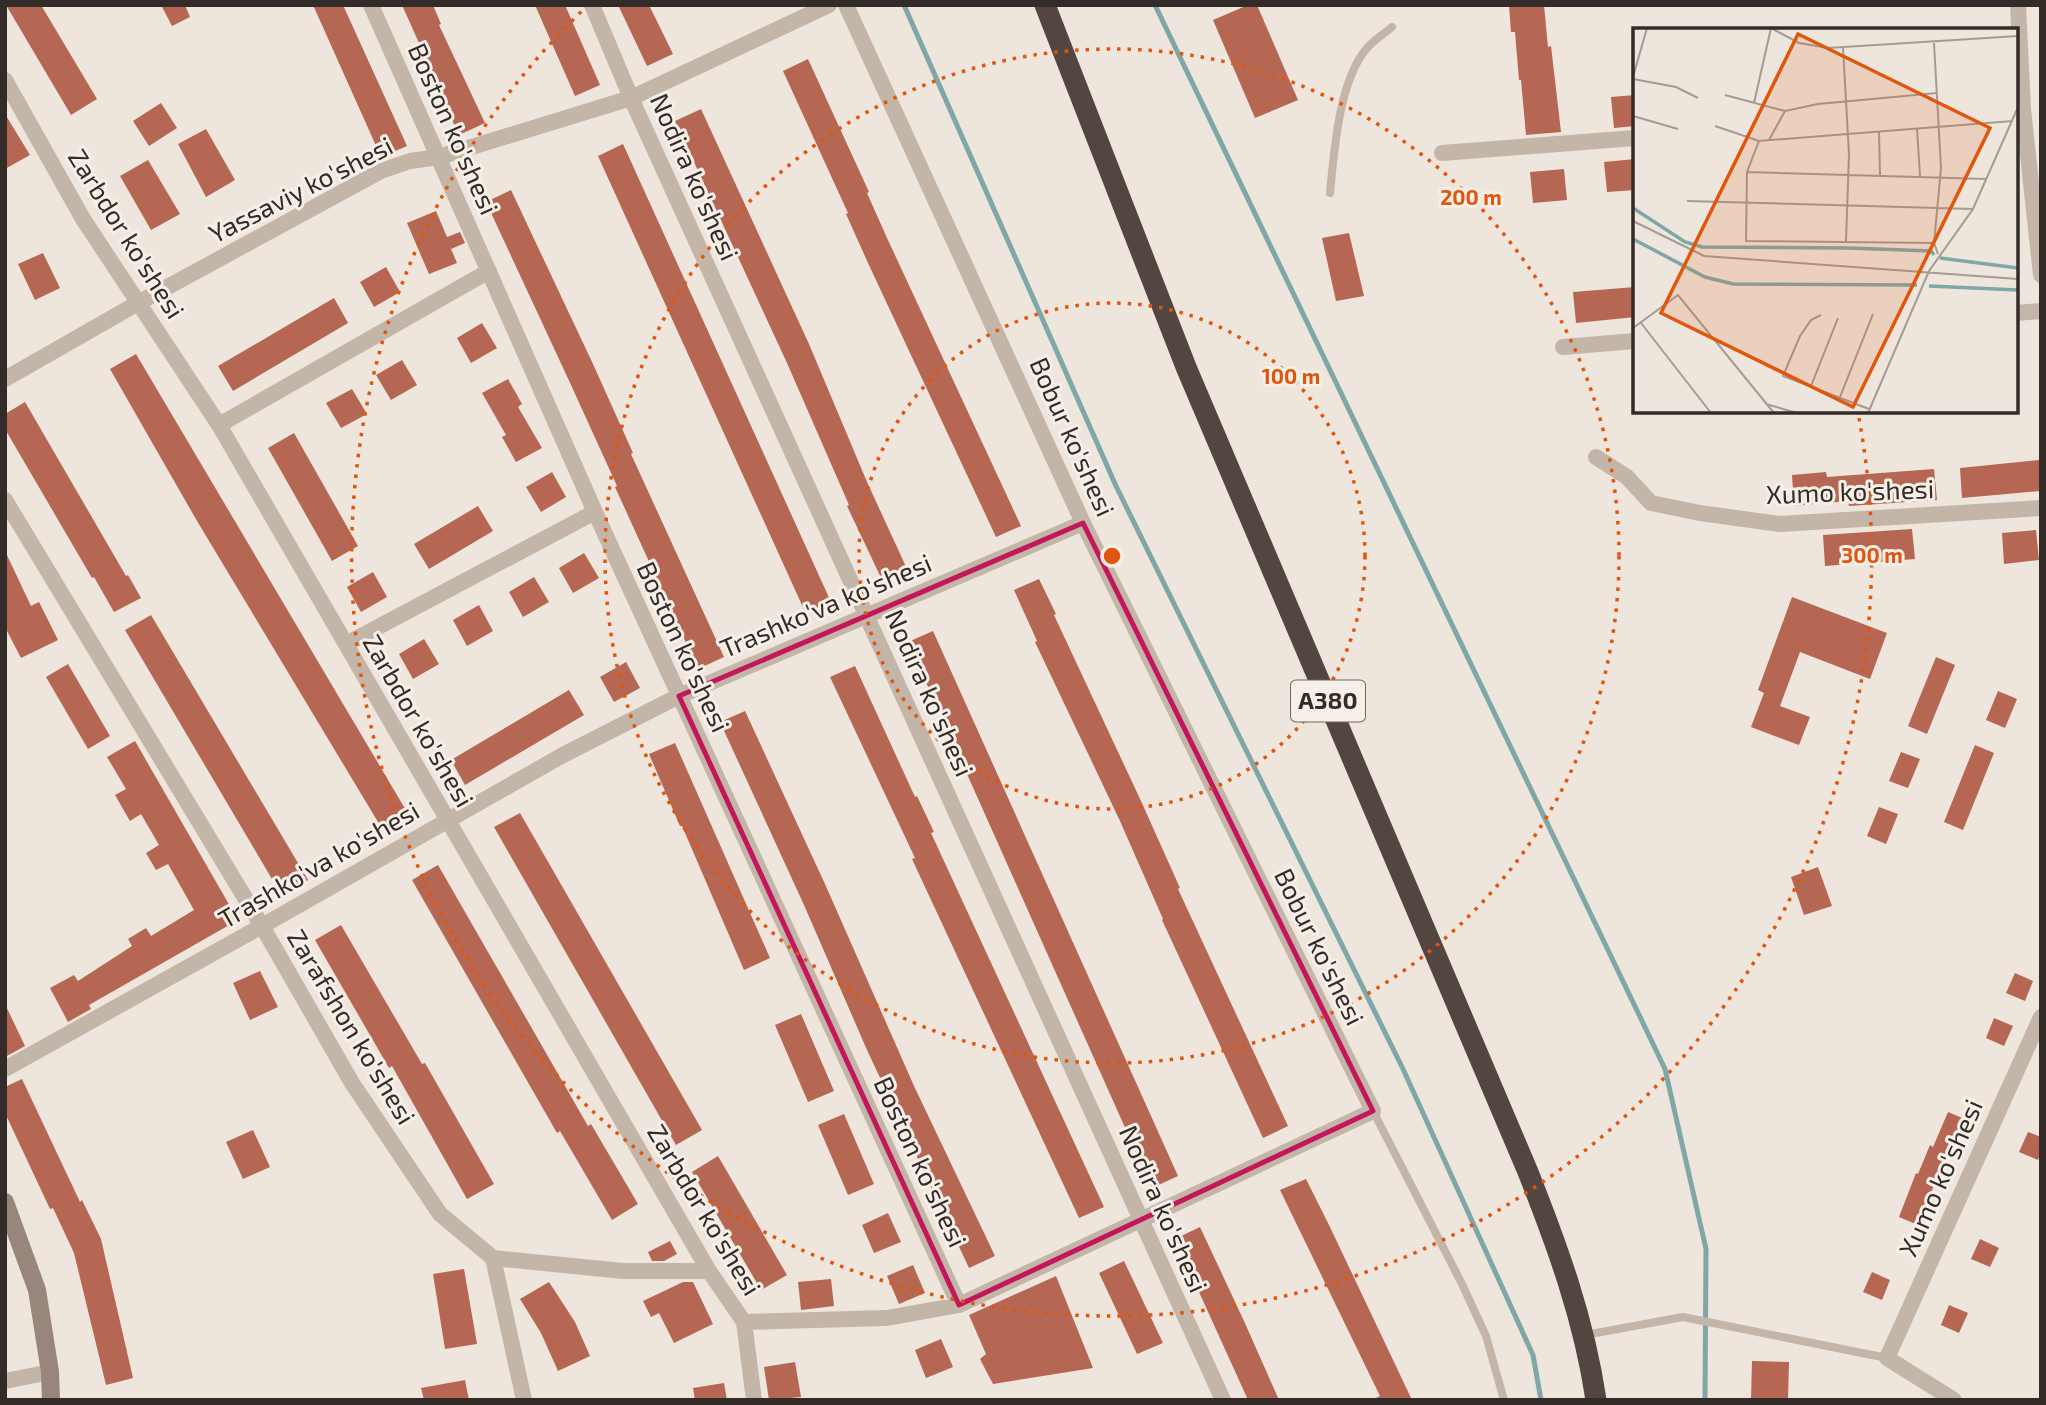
<svg xmlns="http://www.w3.org/2000/svg" width="2046" height="1405" font-family="'Exo 2',sans-serif">
<rect width="100%" height="100%" fill="#eee5dc"/>
<g fill="none" stroke-linecap="round" stroke-linejoin="round">
<path stroke="#7fa7a7" stroke-width="5" d="M904 5 1116 486 1403 1069 1533 1355 1541 1400
M1155 5 1665 1069 1706 1249 1705 1400"/>
</g>
<path fill="#b56753" d="M6 5H41L97 99 71 115Z
M161 5H185L190 17 172 26Z
M313 5H343L407 146 381 157Z
M402 5H433L441 24 439 25 485 123 459 135 417 44 419 43Z
M535 5H565L600 85 575 96Z
M618 5H649L673 54 647 66Z
M1248 5H1257L1298 100 1255 118 1213 20Z
M1509 5H1544L1548 47 1551 46 1561 132 1526 135 1521 80H1519L1515 32H1511Z
M808 59 869 192 867 193 887 238 1021 526 996 537 868 263 846 214 848 213 783 71Z
M1635 95V126L1614 128 1611 97Z
M161 103 177 128 149 146 133 121Z
M701 109 809 344 867 482 908 571 883 582 847 506 849 505 787 363 675 121Z
M5 114 30 155 5 169Z
M206 129 235 180 206 197 178 144Z
M623 144 831 602 806 614 598 156Z
M1635 159V190L1607 192 1604 162Z
M148 160 180 214 151 230 120 176Z
M1564 169 1567 200 1533 203 1530 172Z
M511 190 593 364 633 453 631 454 724 657 698 669 615 487 617 486 571 385 486 202Z
M436 211 447 237 460 232 465 243 451 249 457 263 429 274 407 223Z
M1349 233 1364 296 1336 301 1322 238Z
M43 253 60 288 35 300 18 264Z
M386 267 400 292 374 307 360 282Z
M1635 287V317L1576 323 1573 292Z
M334 298 348 323 233 391 218 366Z
M482 323 497 348 471 363 457 338Z
M136 354 407 812 381 827 197 521 110 369Z
M402 360 417 385 391 400 376 375Z
M508 379 522 404 518 407 542 448 516 462 502 437 506 435 482 393Z
M352 389 367 414 341 428 326 403Z
M25 402 126 576 128 575 141 598 114 612 94 577 92 578 5 429V414Z
M294 433 358 546 332 561 268 448Z
M2039 460 2041 491 1962 498 1960 468Z
M1934 469 1937 500 1849 506 1848 501 1794 506 1792 475 1826 472 1827 477Z
M552 472 566 497 541 512 526 487Z
M478 506 493 531 429 569 414 544Z
M1912 529 1915 559 1825 566 1823 535Z
M2036 530 2039 560 2004 564 2002 533Z
M5 551 31 606 39 602 58 640 21 658 5 627Z
M584 553 599 578 573 593 559 568Z
M373 572 387 597 361 612 347 587Z
M534 577 549 602 523 617 509 592Z
M1039 579 1056 614 1054 615 1141 801 1180 888 1178 889 1288 1126 1263 1138 1162 920 1163 919 1120 821 1035 642 1037 641 1014 590Z
M1792 597 1887 633 1870 679 1800 652 1780 706 1810 717 1799 745 1751 727 1764 693 1758 690Z
M479 605 493 631 467 646 453 620Z
M151 615 308 880 282 896 125 630Z
M933 631 1178 1176 1152 1188 908 642Z
M424 639 439 664 413 679 399 654Z
M1936 657 1955 665 1927 734 1908 726Z
M626 662 640 688 614 702 600 677Z
M68 664 110 736 88 749 46 677Z
M855 666 915 797 917 796 934 832 931 833 1104 1207 1079 1218 912 859 915 858 830 677Z
M569 690 584 715 465 785 451 760Z
M1998 691 2017 699 2005 728 1986 720Z
M745 711 825 884 914 1086 995 1256 969 1268 867 1050 804 905 720 722Z
M135 741 238 920 89 1005 91 1009 68 1022 50 988 74 975 78 981 132 946 128 939 146 928 151 936 194 910 168 864 156 870 146 853 159 845 141 814 130 821 115 795 126 789 107 757Z
M675 743 770 958 744 970 682 826H680L649 754Z
M1975 745 1994 753 1963 830 1944 822Z
M1901 752 1920 759 1908 788 1889 781Z
M1879 807 1898 814 1886 844 1867 836Z
M520 813 702 1130 676 1145 494 827Z
M438 865 588 1126 591 1124 638 1204 612 1220 560 1131 557 1133 412 880Z
M1818 867 1832 906 1804 915 1791 877Z
M341 925 422 1064 425 1063 494 1184 467 1199 392 1066 389 1068 315 940Z
M260 971 278 1007 250 1020 233 983Z
M2015 973 2033 981 2025 1001 2006 993Z
M5 1004 25 1046 5 1057Z
M801 1014 834 1091 808 1102 775 1025Z
M1994 1018 2013 1026 2004 1046 1986 1038Z
M22 1079 80 1202 82 1200 101 1239 133 1378 106 1385 74 1253 53 1208 50 1209 5 1113V1087Z
M1948 1112 1967 1120 1958 1140 1955 1139 1940 1174 1939 1173 1918 1225 1899 1217 1916 1173 1918 1174 1930 1145 1933 1147Z
M844 1114 874 1184 848 1195 818 1125Z
M253 1130 270 1167 243 1179 226 1142Z
M2028 1132 2041 1137V1152L2038 1160 2019 1152Z
M718 1156 787 1275 761 1290 692 1172Z
M1306 1179 1329 1225 1412 1400H1372L1380 1396 1280 1190Z
M888 1213 901 1242 874 1253 862 1225Z
M1200 1227 1244 1321 1279 1400H1248L1175 1239Z
M1980 1239 1999 1248 1990 1267 1971 1259Z
M670 1241 677 1254 664 1261H652L648 1252Z
M1124 1261 1163 1343 1137 1354 1099 1273Z
M913 1265 925 1293 899 1304 887 1276Z
M464 1269 477 1344 445 1349 433 1274Z
M1872 1272 1890 1280 1882 1300 1863 1292Z
M1056 1276 1093 1368 993 1384 980 1359 986 1354 969 1315Z
M831 1279 834 1306 801 1310 798 1282Z
M549 1282 575 1322 590 1356 558 1371 541 1333 520 1299Z
M683 1282H693L713 1324 674 1343 659 1313 651 1317 643 1301Z
M1949 1305 1968 1313 1959 1333 1941 1325Z
M941 1339 953 1367 926 1378 915 1350Z
M1752 1361 1789 1362 1788 1400H1751Z
M795 1362 801 1397 769 1400 764 1367Z
M465 1380 469 1400H424L421 1388Z
M724 1383 727 1400H695L693 1388Z"/>
<g fill="none" stroke-linecap="round" stroke-linejoin="round">
<path stroke="#c4b5a9" stroke-width="8" d="M1330 193C1334 152 1339 80 1367 48 1374 40 1384 34 1392 27
M1373 1111 1462 1284 1486 1336 1504 1400
M1585 1335 1683 1317 1887 1358"/>
<path stroke="#c4b5a9" stroke-width="16" d="M371 5 595 512 959 1305
M592 5 631 98 1223 1400
M2018 5 2023 109 2041 275
M5 80 83 219 219 425 709 1271 744 1322 754 1400
M1442 153 1635 138
M2016 313 2041 311
M1563 347 1635 341
M5 379 138 303 381 171 410 161 439 157 631 98 829 5
M219 425 489 271
M1596 457 1627 477 1651 503 1700 513 1780 524 2041 508
M5 500 262 926 352 1083 440 1214 493 1258 524 1400
M346 644 595 512
M5 1069 262 926 563 755 679 696 1083 523
M493 1258 623 1271H709
M744 1322 887 1318 959 1305 1373 1111 1083 523 846 5
M5 1381 50 1372
M1954 1400 1887 1358 2041 1017"/>
<path stroke="#98857b" stroke-width="18" d="M5 1202 37 1290 50 1372 51 1400"/>
<path stroke="#534540" stroke-width="21" d="M1045 5 1186 367 1528 1172C1558 1248 1584 1319 1596 1400"/>
</g>
<path fill="none" stroke="#c2185b" stroke-width="5" stroke-linejoin="round" d="M1083 523 1373 1111 959 1305 679 696Z"/>
<g fill="none" stroke="#df570d" stroke-width="3.5" stroke-dasharray="3.5 7">
<circle cx="1112" cy="556" r="253"/>
<circle cx="1112" cy="556" r="507"/>
<path d="M1859 418A760 760 0 1 1 584 9"/>
</g>
<g text-anchor="middle" stroke-width="6" stroke-linejoin="round" paint-order="stroke">
<rect fill="#f6efe7" stroke="#6e6661" stroke-width="2" x="1291" y="680.5" width="74" height="41" rx="5"/>
<g font-size="24" font-weight="bold" fill="#332b28">
<text x="1328" y="709">A380</text>
</g>
<g font-size="26" fill="#332b28" stroke="#f6efe7">
<text transform="translate(453 129) rotate(66)" y="9">Boston ko'shesi</text>
<text transform="translate(694 177) rotate(66)" y="9">Nodira ko'shesi</text>
<text transform="translate(301 190) rotate(-27)" y="9">Yassaviy ko'shesi</text>
<text transform="translate(126 234) rotate(58)" y="9">Zarbdor ko'shesi</text>
<text transform="translate(1072 437) rotate(66)" y="9">Bobur ko'shesi</text>
<text transform="translate(1850 492) rotate(-2)" y="9">Xumo ko'shesi</text>
<text transform="translate(826 606) rotate(-23)" y="9">Trashko'va ko'shesi</text>
<text transform="translate(683 647) rotate(65)" y="9">Boston ko'shesi</text>
<text transform="translate(929 693) rotate(66)" y="9">Nodira ko'shesi</text>
<text transform="translate(418 721) rotate(60)" y="9">Zarbdor ko'shesi</text>
<text transform="translate(319 865) rotate(-30)" y="9">Trashko'va ko'shesi</text>
<text transform="translate(1319 947) rotate(64)" y="9">Bobur ko'shesi</text>
<text transform="translate(351 1027) rotate(59)" y="9">Zarafshon ko'shesi</text>
<text transform="translate(920 1162) rotate(65)" y="9">Boston ko'shesi</text>
<text transform="translate(1941 1178) rotate(-66)" y="9">Xumo ko'shesi</text>
<text transform="translate(1163 1209) rotate(66)" y="9">Nodira ko'shesi</text>
<text transform="translate(704 1210) rotate(59)" y="9">Zarbdor ko'shesi</text>
</g>
</g>
<g transform="translate(1633 28)">
<rect width="385" height="385" fill="#eee5dc"/>
<path fill="none" stroke="#7fa7a7" stroke-width="3.5" d="M0 180 52 214 69 219 216 220 298 223 301 227M0 211 72 249 100 256 284 257M307 230 385 240M296 258 385 262"/>
<path fill="none" stroke="#a39b94" stroke-width="2" d="M138 0 166 15 195 20 385 8M210 20 216 126 213 213M0 49 14 0M0 51 43 59 65 70M92 67 152 83 185 76 304 65M121 75 138 0M0 88 45 101M82 98 126 113 380 93M284 101 287 148M246 104 247 147M136 112 152 83M126 113 114 144 113 213 301 215 305 226M114 144 354 151M54 173 340 181M0 193 71 228 385 251M301 215 308 140 301 15M188 287 178 292 167 308 150 348 236 381M8 295 78 385M0 300 45 267 141 385M178 358 205 290M207 369 240 286M133 376 164 385M235 385 296 243 340 181 385 79"/>
<path fill="#df570d" fill-opacity="0.15" stroke="#df570d" stroke-width="3.5" d="M165 6 357 100 220 379 28 285Z"/>
<rect width="385" height="385" fill="none" stroke="#332b28" stroke-width="3.5"/>
</g>
<circle cx="1112" cy="556" r="10" fill="#df570d" stroke="#f6efe7" stroke-width="3.5"/>
<g font-size="21" text-anchor="middle" font-weight="bold" fill="#df570d" stroke="#f6efe7" stroke-width="6" stroke-linejoin="round" paint-order="stroke">
<text x="1471" y="205">200 m</text>
<text x="1291" y="384">100 m</text>
<text x="1872" y="563">300 m</text>
</g>
<rect width="2046" height="1405" fill="none" stroke="#332b28" stroke-width="14"/>
</svg>
